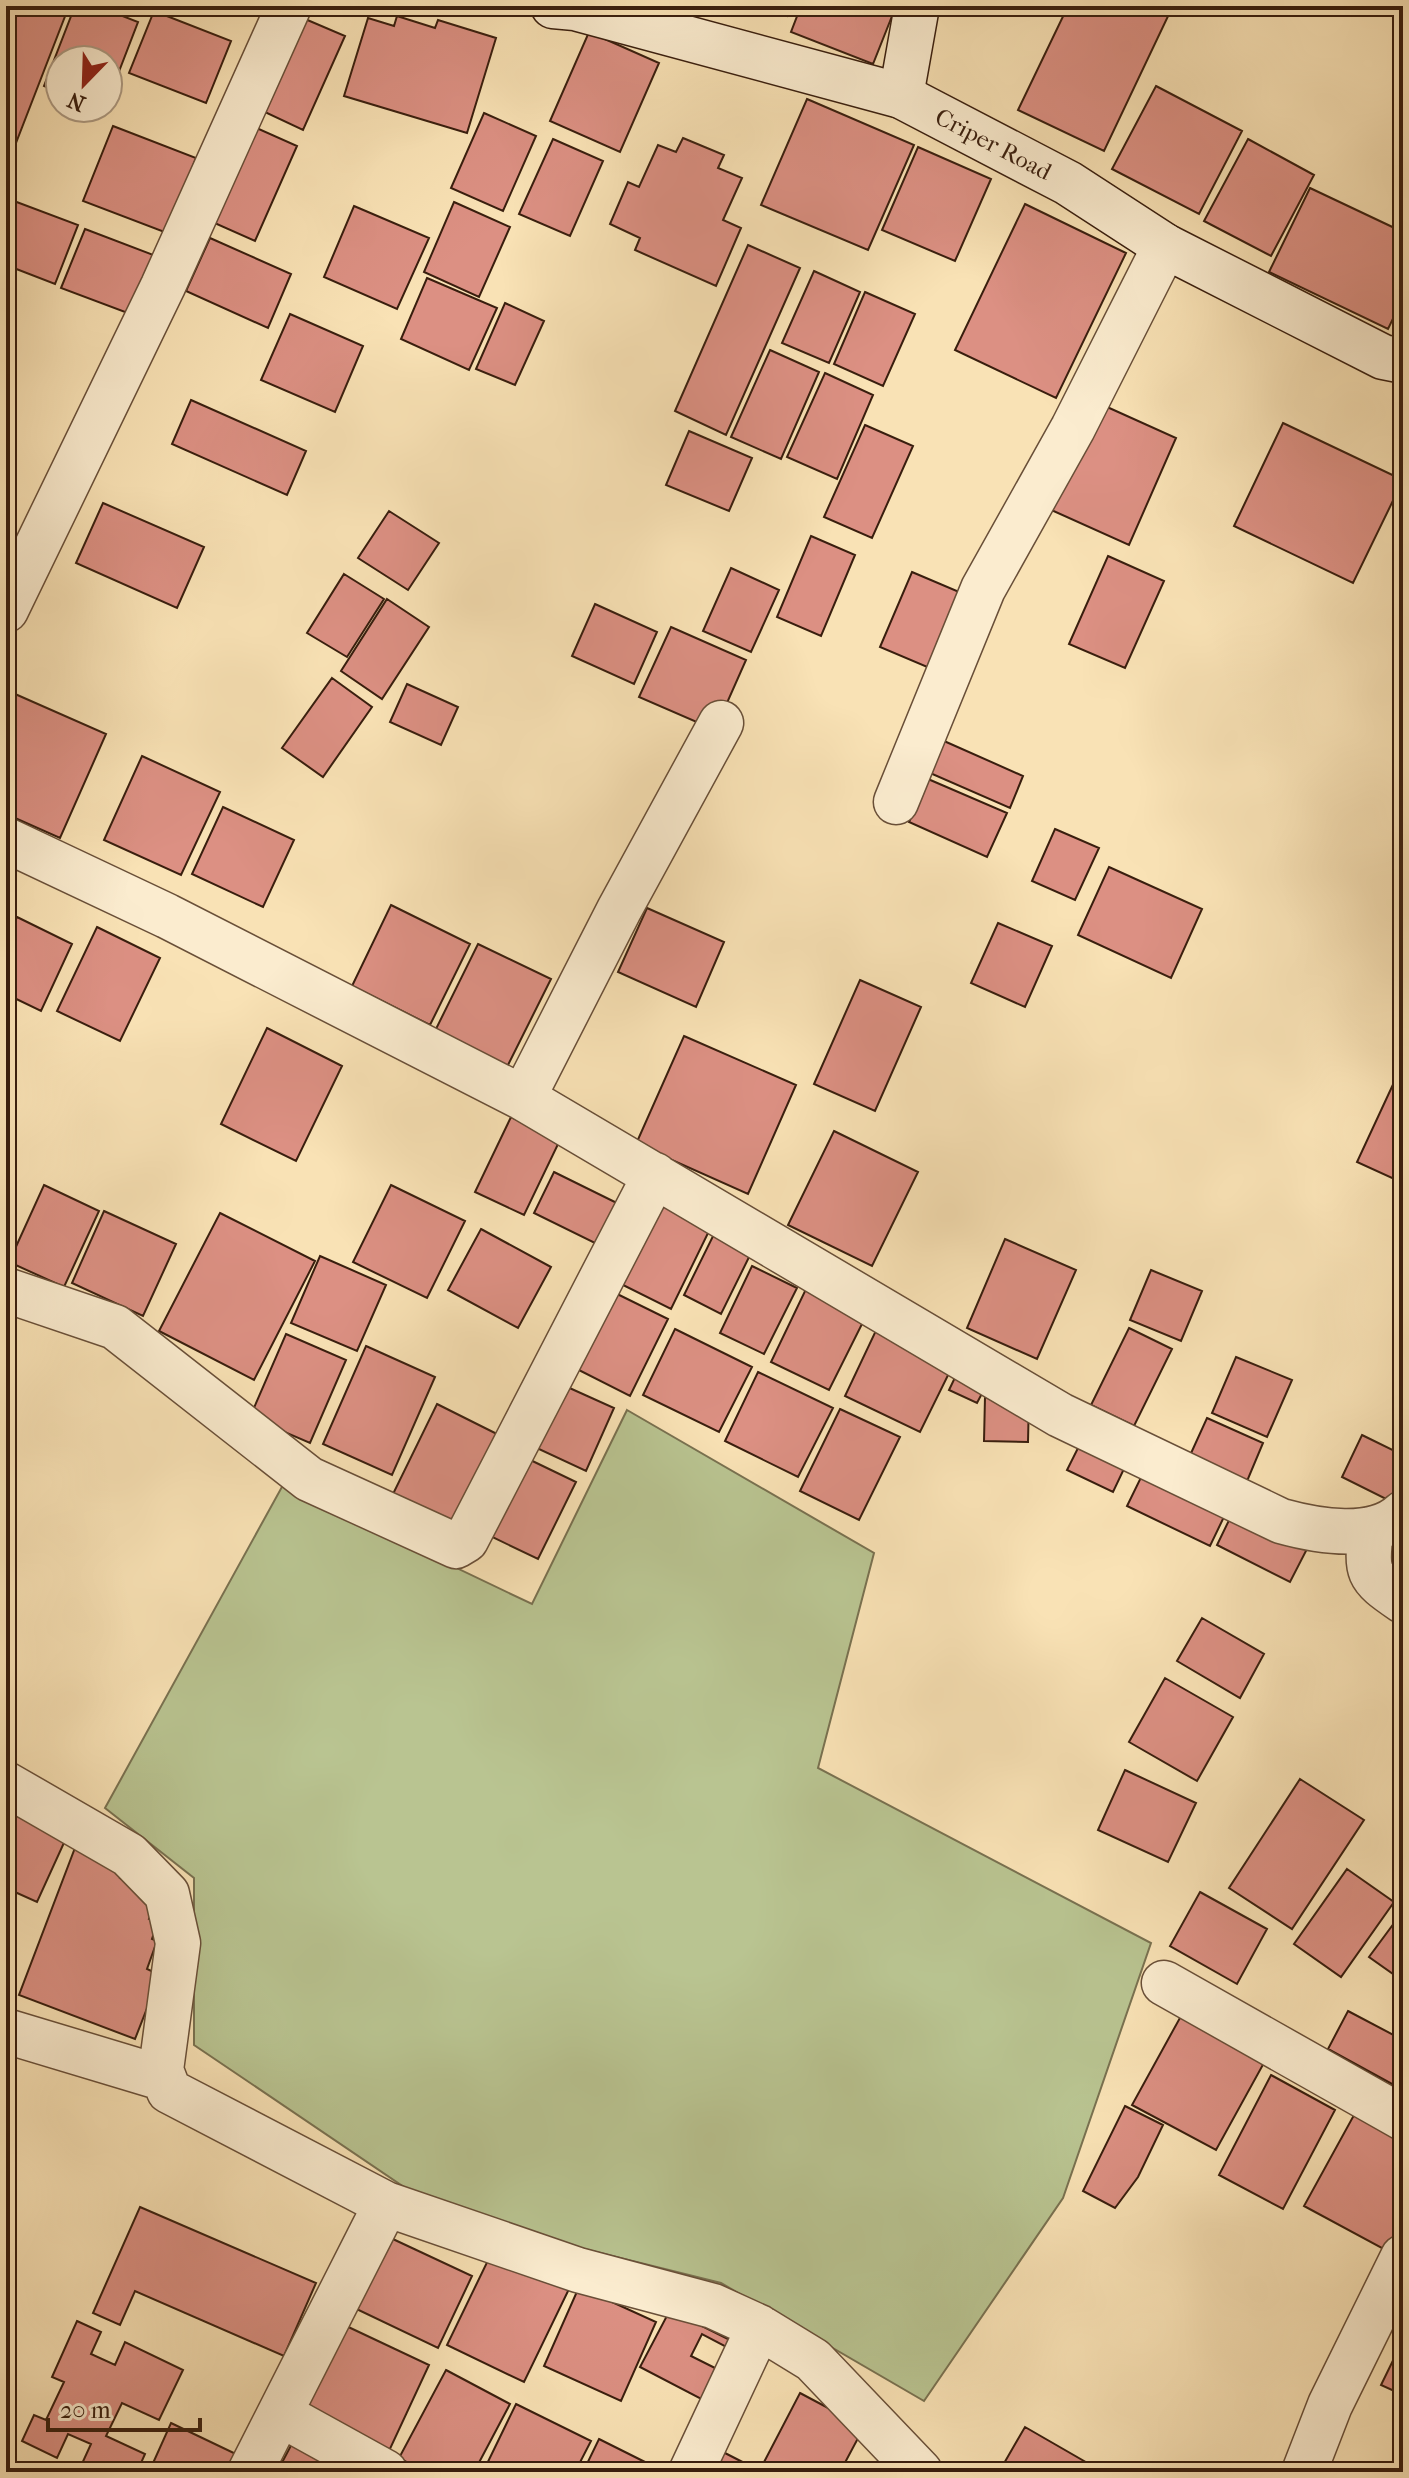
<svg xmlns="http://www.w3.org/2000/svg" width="1409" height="2478" font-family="'IM FELL French Canon',serif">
<rect width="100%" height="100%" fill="#f9e2b5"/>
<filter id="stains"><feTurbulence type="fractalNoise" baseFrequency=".0025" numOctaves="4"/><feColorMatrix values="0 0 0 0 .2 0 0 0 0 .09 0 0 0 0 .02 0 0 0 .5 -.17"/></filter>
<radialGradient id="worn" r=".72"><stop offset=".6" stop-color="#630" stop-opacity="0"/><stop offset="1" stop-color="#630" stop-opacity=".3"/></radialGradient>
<path fill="#b9c491" stroke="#797150" stroke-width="2" d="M627 1410 874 1553 818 1768 1151 1943 1063 2198 924 2401 721 2283 444 2214 194 2045V1878L105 1808 283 1485 532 1604Z"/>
<path fill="#dc9083" stroke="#391e0e" stroke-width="2" d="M6 6H69L9 161 6 159Z
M75 6H97L138 22 108 100V60H60V93L44 86Z
M763 6H791L787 16Z
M801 6H896L873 64 791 32Z
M1068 6H1157L1170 12 1104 151 1018 110Z
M154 11 231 41 206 103 129 73Z
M291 13 345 36 303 130 250 105Z
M397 16 435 28 438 20 496 38 467 133 344 96 368 18 394 26Z
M589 32 659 63 620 152 550 121Z
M1156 86 1242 131 1199 214 1112 169Z
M807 99 914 145 868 250 761 205Z
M484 113 536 136 503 211 451 188Z
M243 122 297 146 255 241 201 217Z
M113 126 196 158 167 233 83 201Z
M683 138 724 155 718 168 742 178 723 220 741 228 716 286 635 250 640 238 610 224 628 182 639 187 658 145 676 152Z
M553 139 603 161 570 236 519 214Z
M1248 139 1314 175 1271 256 1204 221Z
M918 147 991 179 955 261 882 230Z
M1310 188 1403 232V298L1388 329 1269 272Z
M6 198 78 225 55 284 6 265Z
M454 202 510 227 479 297 424 272Z
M1025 204 1126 253 1056 398 955 350Z
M354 206 429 238 397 309 324 277Z
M85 229 156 256 133 315 61 288Z
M210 238 291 274 268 328 186 291Z
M748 245 800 268 726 435 675 411Z
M814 271 860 292 829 363 782 343Z
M427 278 497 308 469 370 401 339Z
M865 292 915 314 883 386 834 364Z
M505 303 544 321 515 385 476 369Z
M290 314 363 346 335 412 261 380Z
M770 350 819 372 781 459 731 437Z
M825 373 873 395 837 479 787 457Z
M191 400 306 451 287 495 172 444Z
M1096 402 1176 438 1129 545 1049 509Z
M1283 423 1403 480 1353 583 1234 526Z
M865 425 913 446 872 538 824 517Z
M689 431 752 458 729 511 666 485Z
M103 503 204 547 177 608 76 563Z
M389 511 439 543 408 590 358 558Z
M811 536 855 555 821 636 777 617Z
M1108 556 1164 581 1125 668 1069 644Z
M731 568 779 590 751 652 703 631Z
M912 572 971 597 939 672 880 647Z
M344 574 384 599 347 657 307 633Z
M387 599 429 627 382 699 341 671Z
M595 604 657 632 634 684 572 656Z
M671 627 746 660 715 730 639 697Z
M332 678 372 707 323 777 282 748Z
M407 684 458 707 441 745 390 722Z
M6 690 106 734 60 838 6 814Z
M944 741 1023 776 1010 808 930 773Z
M142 756 220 792 181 875 104 840Z
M928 779 1007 813 987 857 909 822Z
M223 807 294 840 263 907 192 874Z
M1055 829 1099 848 1075 900 1032 881Z
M1109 867 1202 909 1171 978 1078 935Z
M391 905 470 944 430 1025 352 986Z
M647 908 724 942 696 1007 618 972Z
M17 917 72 944 41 1011 6 994V941Z
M998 923 1052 946 1025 1007 971 983Z
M97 927 160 958 120 1041 57 1011Z
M478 944 551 979 505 1071 433 1035Z
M860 980 921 1007 875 1111 814 1084Z
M267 1028 342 1066 296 1161 221 1124Z
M684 1036 796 1085 748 1194 636 1144Z
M1403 1063V1183L1357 1162Z
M511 1117 560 1140 524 1215 475 1192Z
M834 1131 918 1172 872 1266 788 1225Z
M554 1172 625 1207 605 1248 534 1213Z
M44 1185 99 1211 64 1287 9 1262Z
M391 1185 465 1221 427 1298 353 1262Z
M650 1199 710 1229 671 1309 611 1279Z
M104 1211 176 1244 143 1316 72 1283Z
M220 1213 315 1261 254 1380 159 1331Z
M717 1228 754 1247 721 1314 684 1295Z
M481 1229 551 1267 518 1328 448 1290Z
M1005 1239 1076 1270 1037 1359 967 1328Z
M320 1256 386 1285 357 1351 291 1323Z
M752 1266 797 1288 764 1354 720 1333Z
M1151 1270 1202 1291 1181 1341 1130 1320Z
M603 1287 668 1319 630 1396 565 1363Z
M806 1289 865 1318 829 1390 771 1362Z
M880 1322 956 1359 920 1432 845 1396Z
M1129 1328 1172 1349 1134 1426 1091 1405Z
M675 1329 752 1367 719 1432 643 1395Z
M286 1334 346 1360 310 1443 250 1417Z
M366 1346 435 1377 392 1475 323 1444Z
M1236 1357 1292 1380 1267 1437 1212 1413Z
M960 1367 989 1380 977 1403 949 1390Z
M758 1372 833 1408 798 1477 725 1441Z
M554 1381 614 1408 586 1471 526 1443Z
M985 1397 1029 1398 1028 1442 984 1441Z
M437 1404 499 1435 453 1527 392 1496Z
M840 1409 900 1437 859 1520 800 1491Z
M1207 1418 1263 1443 1245 1486 1187 1462Z
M1087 1430 1132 1452 1113 1492 1067 1470Z
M1362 1435 1403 1455V1490L1396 1504 1342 1477Z
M520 1455 576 1482 538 1559 482 1532Z
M1150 1459 1233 1498 1210 1546 1127 1506Z
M1234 1510 1308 1547 1290 1582 1217 1545Z
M1403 1532V1579L1384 1569Z
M1202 1618 1264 1654 1240 1698 1177 1661Z
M1165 1678 1233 1717 1197 1781 1129 1742Z
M1125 1770 1196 1803 1168 1862 1098 1830Z
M1300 1779 1364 1820 1292 1929 1229 1888Z
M6 1796 21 1803 6 1834Z
M19 1811 68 1834 37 1902 6 1888V1839Z
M78 1840 124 1868 120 1878 157 1898 149 1919 158 1922 152 1939 157 1941 147 1969 160 1975 135 2039 19 1995Z
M1347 1869 1394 1902 1341 1977 1294 1944Z
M1200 1892 1267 1929 1237 1984 1170 1946Z
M1403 1911V1981L1369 1957Z
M1348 2011 1403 2040V2090L1328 2049Z
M1181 2016 1265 2061 1216 2150 1132 2105Z
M1271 2075 1335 2110 1283 2209 1219 2175Z
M1125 2106 1163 2125 1138 2177 1115 2208 1083 2191Z
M1354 2115 1403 2142V2232L1391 2253 1304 2206Z
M140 2207 316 2283 284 2356 135 2291 120 2325 93 2313Z
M380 2233 472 2276 438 2348 346 2304Z
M493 2250 570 2287 524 2382 447 2345Z
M579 2287 656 2322 621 2401 544 2366Z
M670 2310 738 2344 734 2351 702 2334 691 2356 723 2372 707 2402 640 2367Z
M77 2321 101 2332 91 2354 115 2365 125 2342 183 2370 159 2420 122 2403 106 2436 145 2454 137 2472H88L80 2468 91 2444 68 2434 57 2458 22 2441 34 2415 46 2420 64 2382 52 2377Z
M342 2324 429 2365 389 2451 302 2410Z
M1403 2340V2395L1381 2385Z
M446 2370 510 2404 474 2472H425L399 2458Z
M800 2393 864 2427 840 2472H778L763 2464Z
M516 2404 591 2441 575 2472H483Z
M171 2423 238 2455 230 2472H149Z
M1025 2427 1103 2472H999Z
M296 2436 364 2472H277Z
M599 2439 665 2472H583Z
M1403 2443V2472H1390Z
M723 2452 762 2472H713Z"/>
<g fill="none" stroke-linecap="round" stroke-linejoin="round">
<g stroke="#694f38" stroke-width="47">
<path id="street" d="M6 610 163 286 289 6
M896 802 983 589 1073 428 1165 246
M6 840 167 916 523 1098 1060 1415 1281 1521C1317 1531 1374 1541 1403 1513
M523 1098 619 910 721 723
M6 1290 115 1327 309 1479 456 1546 466 1540 655 1175
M1371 1529C1366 1573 1366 1576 1403 1601
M6 1784 129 1855 167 1894 178 1943 161 2070 169 2091 386 2204 578 2270 713 2306 759 2327 813 2360 920 2472
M1164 1983 1403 2118
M6 2031 162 2078
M280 2414 385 2472
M250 2472 386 2204
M691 2472 759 2327
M1304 2472 1330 2405 1403 2257"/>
</g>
<g stroke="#391e0e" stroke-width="47">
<g id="secondary">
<path id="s1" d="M553 6 575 8 901 96 1068 183 1165 246 1383 357 1403 361"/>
<path d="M901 96 917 6"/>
</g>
</g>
<use href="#street" stroke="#fbeccf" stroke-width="44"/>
<use href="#secondary" stroke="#fbeccf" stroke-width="44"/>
</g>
<g text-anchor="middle" stroke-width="8" stroke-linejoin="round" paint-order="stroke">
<g font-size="24" fill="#391e0e" stroke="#fbeccf">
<text dy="8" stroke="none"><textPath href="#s1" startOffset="464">Criper Road</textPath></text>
</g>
</g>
<rect width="1409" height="2478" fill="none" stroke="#f9e2b5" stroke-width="32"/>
<rect x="8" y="8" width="1393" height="2462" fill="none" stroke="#391e0e" stroke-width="4"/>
<rect x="16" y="16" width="1377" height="2446" fill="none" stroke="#391e0e" stroke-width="2"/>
<g transform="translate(84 84) rotate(203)"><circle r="38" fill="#fbeccf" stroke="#ad9a82" stroke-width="2"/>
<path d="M0-6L14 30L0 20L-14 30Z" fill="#8f2418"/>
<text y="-12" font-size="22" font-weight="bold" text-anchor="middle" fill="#391e0e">N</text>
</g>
<path d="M48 2418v12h152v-12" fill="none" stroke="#391e0e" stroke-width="4"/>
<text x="60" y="2418" font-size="24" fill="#391e0e" stroke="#fbeccf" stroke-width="6" paint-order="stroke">20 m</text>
<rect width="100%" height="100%" filter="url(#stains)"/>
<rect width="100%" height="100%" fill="url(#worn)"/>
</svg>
